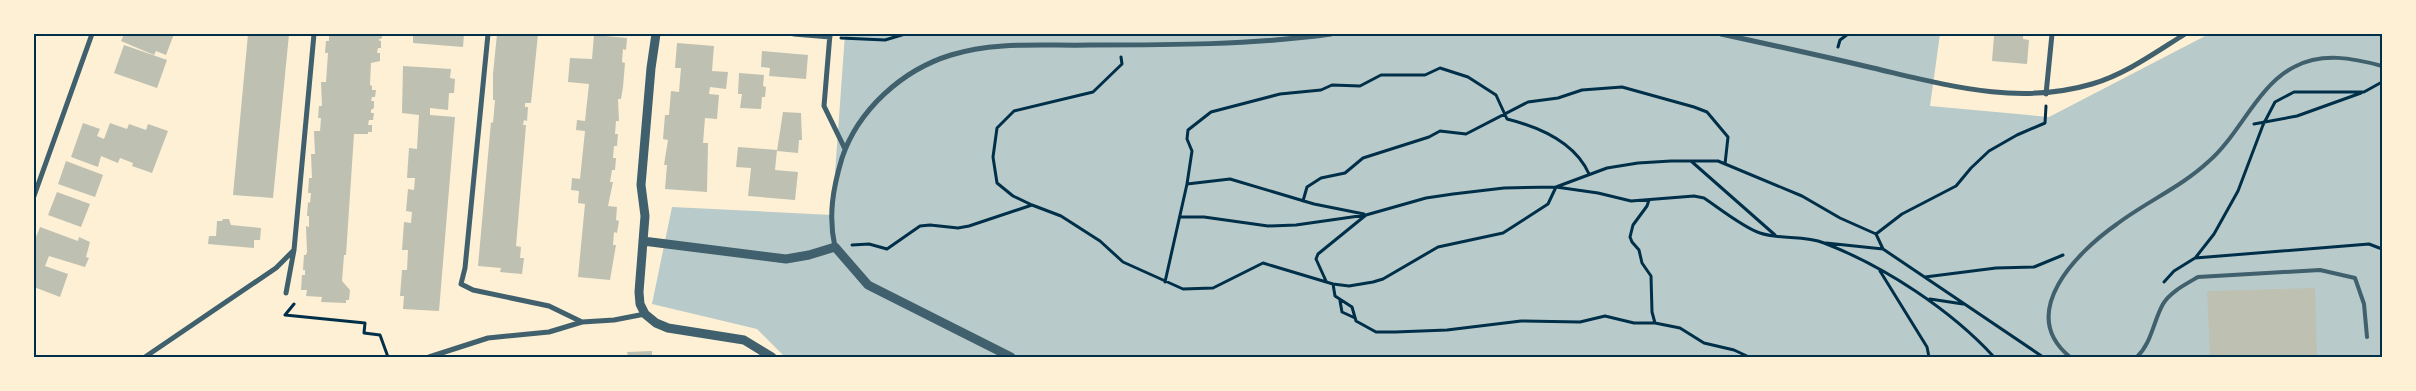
<svg xmlns="http://www.w3.org/2000/svg" width="2416" height="391" font-family="'Sofia Sans Condensed',sans-serif">
<rect width="100%" height="100%" fill="#fdf0d5"/>
<path fill="#b9caca" d="M845 34H1940L1930 106 2049 117 2209 34H2382V357H785L757 329 652 304 672 207 832 215Z"/>
<path fill="#bec0b2" d="M124 34H174L166 55 156 51 154 55 121 41Z
M248 34H289L273 198 233 195Z
M329 34H382V38L378 40 381 41V48H378L377 53H380V61L371 63 370 85 372 86V90H376L375 97H372L371 101H374V108L371 110V113H374L373 120H369L368 125H372V132H368V134H354L346 255H344L342 281 350 290 349 300H346V303L321 302 322 297 306 296 307 290H301L302 275H305V270H303L304 255H306L307 252 306 226 309 227V216H307L308 202 310 203 311 193H308L309 178H312L311 154H315L314 131H320L321 118H318L319 106H322L321 82H326L328 53H325L326 41H329Z
M413 34H464L463 47 413 43Z
M497 34H538L531 103H525V107H528L527 121 524 120 523 125H526L516 246 521 247 520 258H524L522 274 500 272 501 268 478 266 491 122 493 123 495 100H493V74Z
M1987 34H2023V39L2029 40 2027 64 1992 61 1994 36H1987Z
M594 35 627 38 626 50 623 49 622 62 625 63 623 87 621 99H618L619 121H616L615 134H618L617 146H614L613 158H616L615 170H612L610 182H613L608 206 617 207 616 220 619 221 617 233 614 232 613 245H616L610 280 578 277 585 204 578 203 579 191 571 190 572 178 580 179 585 131 576 130 577 120 585 121 589 84 568 82 570 58 592 59Z
M677 43 714 46 712 71 728 72 726 89 710 87 709 94 719 95 717 119 705 118 703 143H708L707 192 665 189 667 165H664L668 140 663 139 665 115H669L671 91 679 92 681 68H675Z
M124 45 167 60 157 88 114 73Z
M762 51 808 55 806 79 769 76 770 68 761 67Z
M403 66 451 69 450 78 455 79 454 93H449L448 110 430 108V115L455 117 439 311 403 309 404 296H400L402 270H407L408 250H402L404 222 411 223 412 212 406 211 408 189 414 190 415 178H407L409 148 417 149 419 115 402 113Z
M739 73 764 75 763 86 766 87 765 97H762L761 109 740 108 742 94H738Z
M783 112 801 113 802 140H799L798 153 777 151Z
M83 123 100 129 97 136 104 139 110 123 127 129 129 124 146 130 148 124 168 131 152 173 132 166 133 163 120 158 118 163 101 156 98 167 71 157Z
M738 147 777 150 775 170 798 172 795 200 748 196 751 168 736 167Z
M66 161 103 175 95 197 58 184Z
M57 192 90 204 81 227 48 215Z
M223 219H229L231 225 261 228 260 240H254V248L208 244 209 236H216L217 221H222Z
M40 227 78 241 79 237 90 242 86 257 89 258 85 267 49 256 45 266 68 274 60 297 34 287V242Z
M2315 288 2317 357H2210L2207 291Z
M652 351V357H628L627 352Z"/>
<g fill="none" stroke-linecap="round" stroke-linejoin="round">
<path stroke="#003049" stroke-width="3" d="M841 38 885 40 905 34
M1838 47 1840 40 1848 34
M2254 124 2297 116 2361 93
M1691 161 1775 235
M1187 184 1192 151 1187 139 1188 130 1211 112 1280 94 1321 90 1332 85 1360 86 1381 75H1425L1440 68 1468 77 1496 95 1507 119C1539 127 1575 142 1589 174
M1649 200 1647 206 1633 225 1630 237 1632 242 1639 250 1642 263 1651 276 1652 312 1655 323
M1303 201 1307 187 1321 178 1345 173 1363 158 1429 137 1440 131 1466 134 1528 102 1558 98 1582 90 1622 87 1694 107 1707 112 1728 137 1725 164
M1032 205 1061 216 1100 241 1123 262 1183 289 1213 288 1263 263 1333 284 1349 286 1373 282 1383 279 1438 247 1503 233 1548 204 1556 187 1598 193 1631 201 1694 196 1704 198C1719 208 1744 228 1760 233 1780 240 1804 235 1824 243 1884 266 1951 310 1994 357
M1180 217H1204L1268 226 1296 225 1366 215 1426 198 1453 194 1504 188 1556 187 1607 168 1638 163 1671 161H1718L1802 196 1840 218 1876 234 1883 249 2043 357
M1876 234 1902 214 1956 186 1971 168 1989 151 2017 135 2045 123 2046 106
M1826 243 1883 249
M852 245 869 244 887 249 920 226 930 225 958 228 969 226 1032 205 1013 196 997 183 993 157 997 128 1014 111 1093 92 1122 64 1121 57
M2196 257 2214 234 2238 191 2263 125 2275 102 2294 92H2364L2382 82
M1880 271 1927 347 1929 357
M1925 277 1996 268 2034 267 2063 255
M1326 281 1316 259 1318 254 1366 215
M1165 282 1187 184 1230 179 1314 204 1364 214
M2164 282 2174 271 2195 258 2369 244 2382 249
M1333 284 1335 296 1352 307 1356 321 1376 332H1395L1447 330 1521 321 1580 322 1605 316 1634 323H1655L1680 328 1704 343 1734 350 1749 357
M1930 299 1963 304
M1340 301 1342 312 1355 318
M294 304 285 315 365 323 364 333 380 335 388 357"/>
<path stroke="#3f606c" stroke-width="4" d="M2070 357C2016 313 2077 252 2117 224 2146 202 2181 187 2208 162 2239 136 2257 86 2294 67 2322 52 2353 58 2382 66
M2137 357C2152 342 2153 322 2163 304 2170 292 2186 284 2198 277L2320 270 2355 278 2364 304 2367 337"/>
<path stroke="#3f606c" stroke-width="5" d="M488 34 465 268 461 284 473 290 549 306 582 322
M794 34 830 37
M830 34 824 106 845 149
M1721 34C1772 45 1822 56 1873 68 1946 85 2018 106 2092 84 2126 74 2156 52 2185 34
M2046 94 2052 34
M34 196 92 34
M835 247C828 216 833 188 842 158 858 110 902 70 951 55 995 41 1044 46 1090 45 1170 45 1251 45 1331 34
M286 293 294 250 314 34
M145 357 276 268 293 251
M429 357 488 338 549 332 582 322 614 320 645 314"/>
<path stroke="#3f606c" stroke-width="9" d="M656 34 651 68 641 185 645 216 639 292 640 304 645 314 656 323 668 328 744 340 772 357
M643 241 786 259 809 255 835 247 868 285 1011 357"/>
</g>
<rect width="2416" height="391" fill="none" stroke="#fdf0d5" stroke-width="70"/>
<rect x="35" y="35" width="2346" height="321" fill="none" stroke="#003049" stroke-width="2"/>
</svg>
